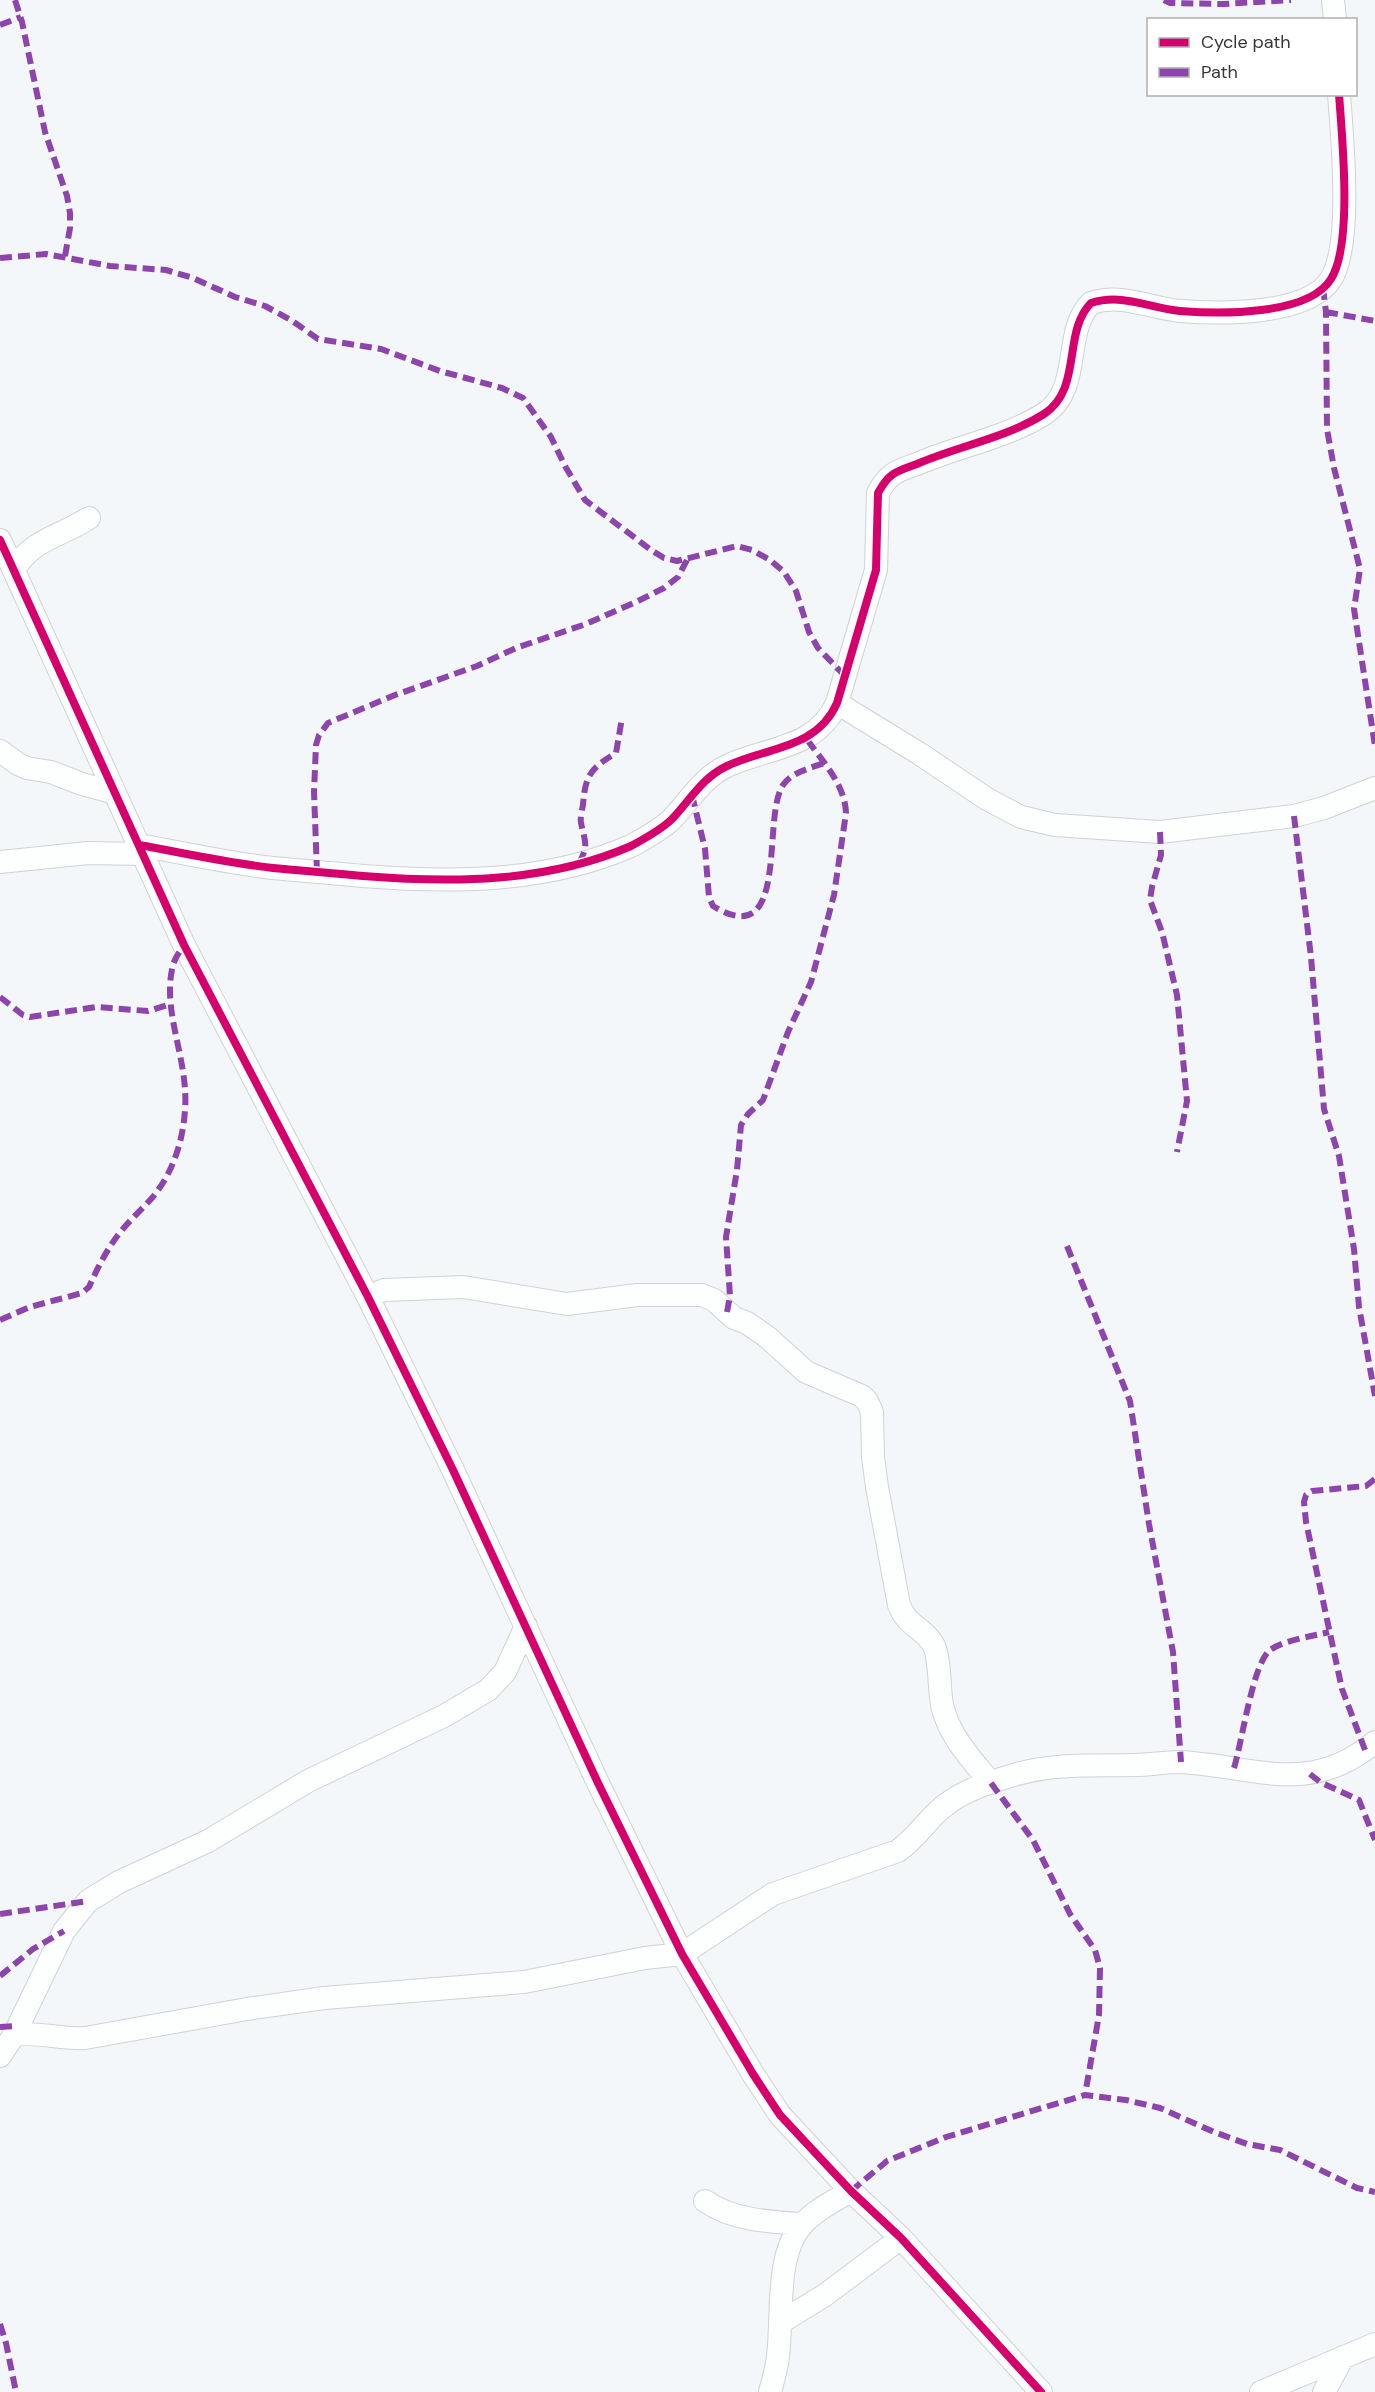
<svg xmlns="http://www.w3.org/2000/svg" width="1375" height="2392" font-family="'DM Sans',sans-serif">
<rect width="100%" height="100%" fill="#f4f7f9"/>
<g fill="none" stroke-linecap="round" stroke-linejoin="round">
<g stroke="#d0d2d4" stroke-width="24">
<path id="minor" d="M1333 0 1335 20
M0 540 184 945 368 1297 453 1470 598 1783 682 1954 753 2074 780 2115 851 2191 901 2238 1041 2392
M14 570C31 539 62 536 89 518
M837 703 920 754 987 799 1021 817 1055 825 1160 832 1294 816 1324 808 1375 788
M0 751 18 764 27 768 51 772 82 784 115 793
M139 845C184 853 228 863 273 868 303 871 333 873 363 876 453 883 546 883 631 846 644 839 662 829 672 819 690 800 703 777 727 766 767 747 817 749 837 703L876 570 878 493C882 486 885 480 892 475 898 470 909 467 917 464 958 446 1006 438 1044 414 1083 389 1062 332 1091 303 1123 293 1149 308 1180 311 1219 314 1308 316 1331 279 1353 244 1342 137 1339 94
M0 862 88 853 143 854
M368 1297 384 1290 463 1287 567 1304 637 1295H702L714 1300 734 1318 747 1323 766 1336 806 1372 862 1396 867 1401 872 1412 873 1457 877 1487 899 1605C907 1627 925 1628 934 1646 940 1659 939 1688 942 1705 949 1736 971 1759 991 1783
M14 2035C38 2031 62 2040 85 2038L247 2009 324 1998 524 1982 645 1958 682 1954 773 1894 898 1851C917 1837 927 1820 943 1807 963 1790 993 1781 1017 1774 1056 1763 1095 1766 1135 1765 1150 1765 1164 1762 1180 1762 1255 1766 1309 1797 1375 1742
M0 2056 14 2035 64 1931 88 1901 119 1882 208 1841 308 1781 444 1716 488 1690 505 1672 526 1626
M705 2201C732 2220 770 2222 802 2224
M781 2322 825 2295 901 2238
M770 2392C773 2380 777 2368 778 2356 783 2317 775 2255 802 2225 815 2210 834 2201 851 2191
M1261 2392 1375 2344
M1324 2392 1343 2357"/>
</g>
<use href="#minor" stroke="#fdfefe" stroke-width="22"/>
<path stroke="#8e44ad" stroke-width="6" stroke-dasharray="12 6" stroke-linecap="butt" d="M15 0 22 22 45 132 67 196 70 213V228L65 256
M1164 0 1170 3 1224 4 1291 0
M0 25 21 17
M0 258 46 254 110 266 166 270 193 278 235 297 265 306 291 320 318 339 381 349 440 371 502 388 523 398 551 437 565 466 585 500 651 550 664 558 677 561 737 546 752 550 770 560 784 572 796 591 809 632 818 648 844 675
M1323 288 1326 312 1327 429 1334 468 1360 569 1354 609 1375 746
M1326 312 1375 321
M692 795 705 849 709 897 713 906C791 954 761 818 783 785 792 772 811 768 824 763
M1294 816 1311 957 1324 1109 1339 1156 1354 1249 1359 1307 1375 1396
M1160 832 1161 855 1152 887 1150 900 1162 932 1177 995 1187 1101 1177 1152
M579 863C589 845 585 842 581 823 580 818 582 810 583 805 585 775 591 768 616 753L622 718
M317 872 314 792 316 745 319 735 328 723 395 695 477 666 516 648 586 624 636 602 664 588 678 577 687 560
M0 997 23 1015 30 1017 96 1007 148 1011 171 1004
M1067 1246 1130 1401 1149 1524 1173 1652 1181 1762
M727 1312 730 1296 726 1237 737 1170 741 1125 748 1114 763 1100 788 1032 811 982 834 895 846 813C845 784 822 761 806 738
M0 1320 30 1307 82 1293 89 1287C97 1269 106 1251 118 1235 128 1222 141 1210 152 1198 173 1173 183 1141 185 1110 189 1059 161 1012 173 965 175 958 180 951 184 945
M1365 1750 1342 1689 1306 1522 1304 1502 1306 1495 1312 1491 1366 1486 1375 1479
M1234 1768C1242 1742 1252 1669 1268 1652 1278 1641 1314 1636 1329 1632
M1310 1774 1320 1782 1359 1800 1375 1840
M991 1783 1033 1840 1070 1914 1095 1950 1100 1968 1099 2015 1085 2095
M0 1914 88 1901
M0 1976 33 1949 64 1931
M0 2027 18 2026
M851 2191 887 2161 946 2137 1085 2095 1126 2100 1160 2108 1214 2132 1247 2144 1280 2150 1357 2188 1375 2192
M0 2324 6 2343 16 2392"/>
<g stroke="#fff" stroke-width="11">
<path id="cycleway" d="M0 540 184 945 368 1297 453 1470 598 1783 682 1954 753 2074 780 2115 851 2191 901 2238 1041 2392
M139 845C184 853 228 863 273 868 303 871 333 873 363 876 453 883 546 883 631 846 644 839 662 829 672 819 690 800 703 777 727 766 767 747 817 749 837 703L876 570 878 493C882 486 885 480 892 475 898 470 909 467 917 464 958 446 1006 438 1044 414 1083 389 1062 332 1091 303 1123 293 1149 308 1180 311 1219 314 1308 316 1331 279 1353 244 1342 137 1339 94"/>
</g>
<use href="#cycleway" stroke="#d6006c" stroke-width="8"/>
</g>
<rect x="1147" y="18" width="210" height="78" fill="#ffffff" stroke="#afafb0" stroke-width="1.5"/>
<rect x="1159" y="38" width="30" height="9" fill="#d6006c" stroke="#afafb0" stroke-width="1.5"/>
<text x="1201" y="48" font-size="18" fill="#363739">Cycle path</text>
<rect x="1159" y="68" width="30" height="9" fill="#8e44ad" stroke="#afafb0" stroke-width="1.5"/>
<text x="1201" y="78" font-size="18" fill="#363739">Path</text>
</svg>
